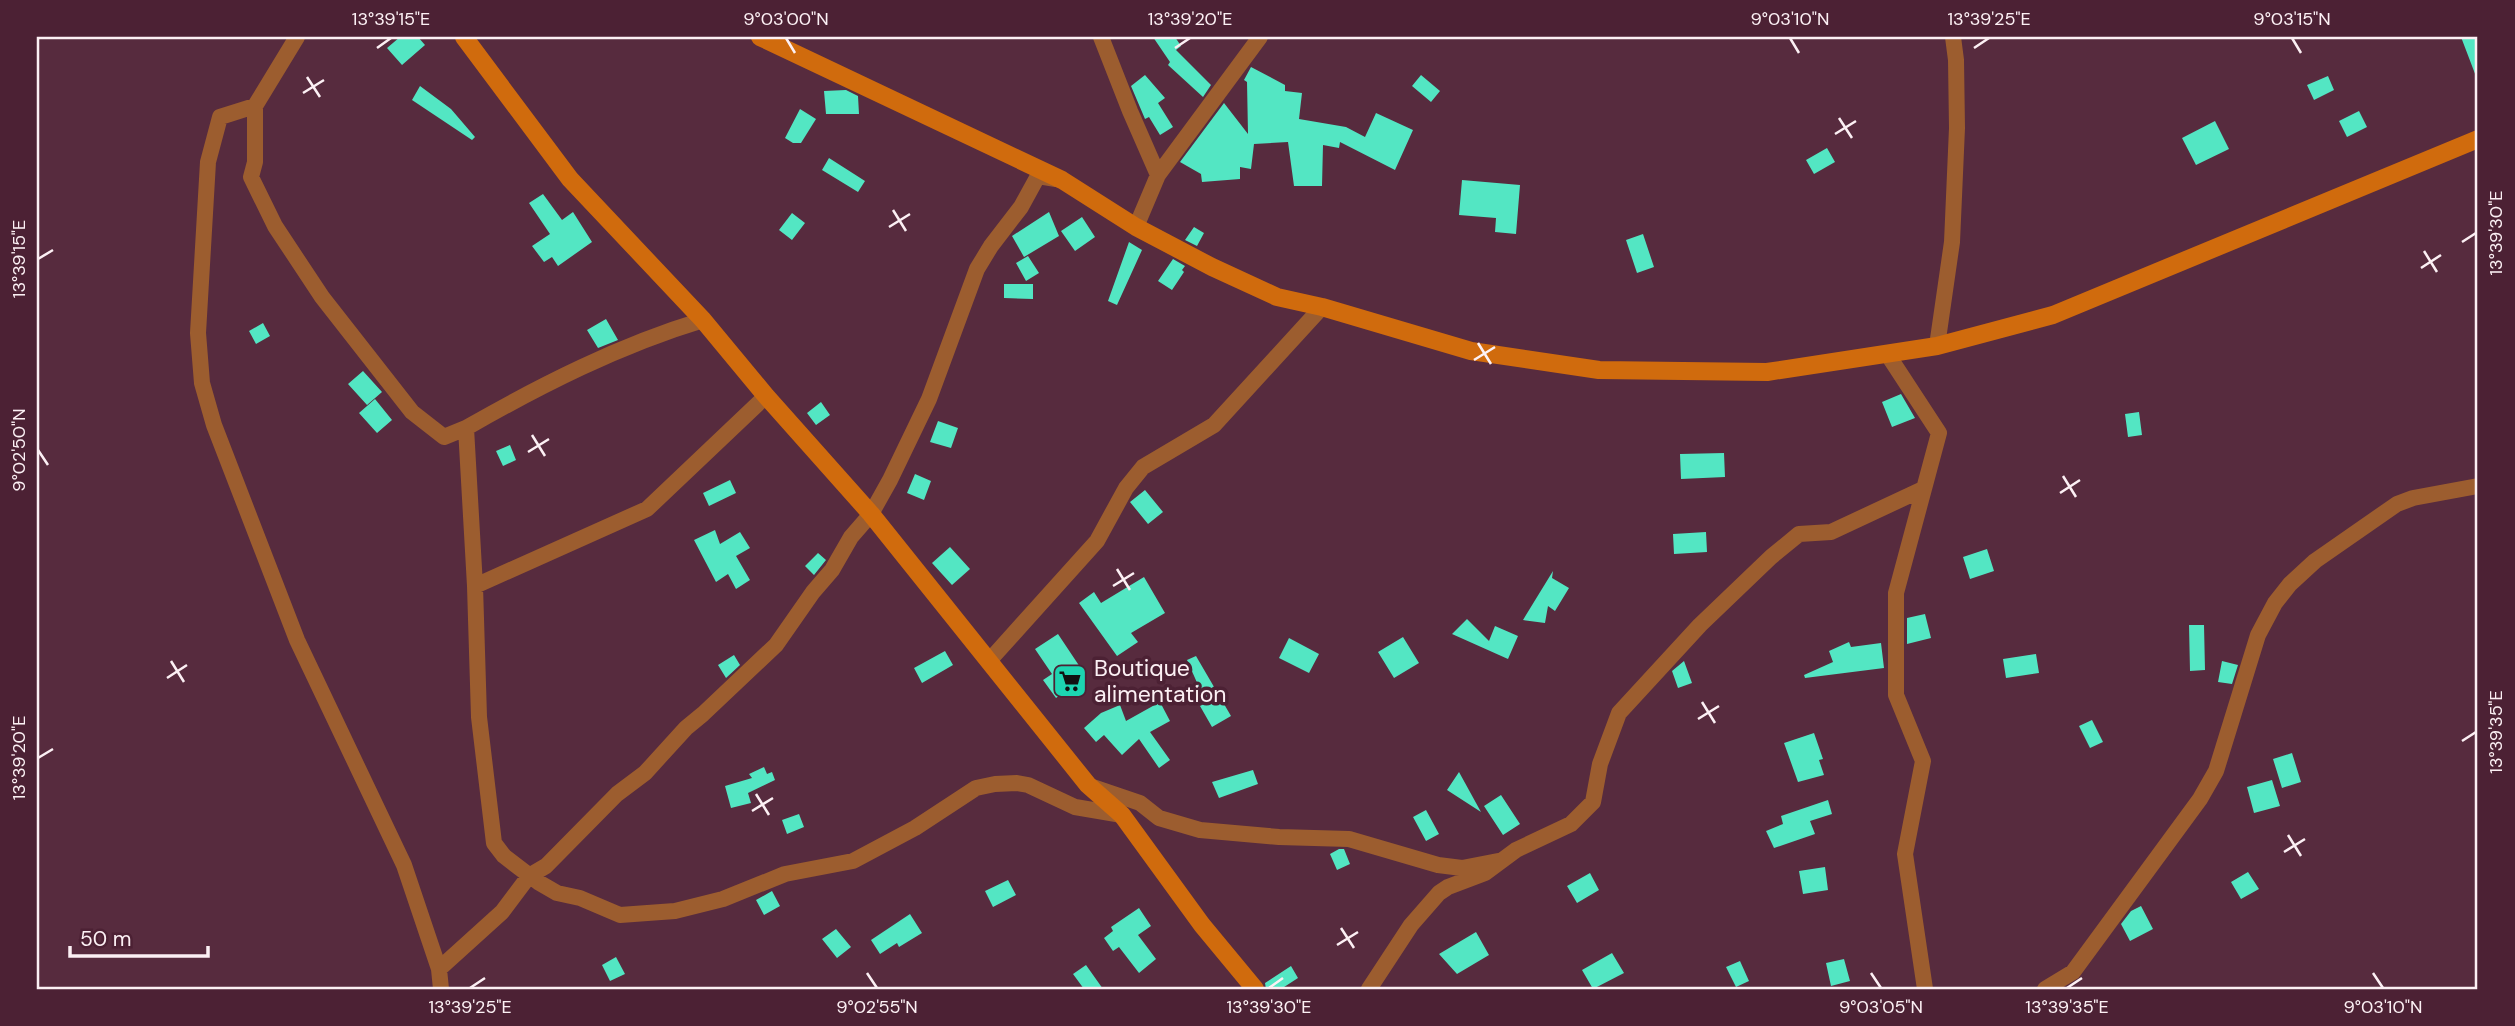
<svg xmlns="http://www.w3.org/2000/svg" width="2515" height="1026" font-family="'DM Sans',sans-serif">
<rect width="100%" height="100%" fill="#572b3e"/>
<path fill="#53e6c3" d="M400 37H418L425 45 402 65 387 48Z
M1153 37H1175L1181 46 1176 50 1211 85 1203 97 1168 65 1170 62Z
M2461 37H2478V79H2477Z
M1251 67 1285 85V91L1302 93 1299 119 1346 127 1365 137 1376 113 1413 130 1395 170 1340 142 1339 148 1323 145 1322 186H1294L1288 142 1254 144 1251 169 1240 167V179L1202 182 1201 174 1180 162 1224 103 1248 134 1247 82 1244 80Z
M1145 75 1165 98 1158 103 1173 127 1160 135 1149 117 1145 119 1131 86Z
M1421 75 1440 91 1431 102 1412 86Z
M2328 76 2334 90 2314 100 2307 85Z
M420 86 451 109 475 137 472 140 412 100Z
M846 90 858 96 859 114H826L824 91Z
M800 109 816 119 801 143H793L785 138Z
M2359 111 2367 127 2347 137 2339 121Z
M2215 121 2229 149 2196 165 2182 138Z
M1827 148 1835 162 1814 174 1806 160Z
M829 158 865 181 858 192 822 170Z
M1462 180 1520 185 1516 234 1495 232 1496 218 1459 215Z
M543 194 562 220 573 212 592 242 558 266 552 257 544 262 532 246 550 234 529 203Z
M1049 212 1059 236 1024 257 1012 236Z
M792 213 805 223 792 240 779 230Z
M1082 217 1095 237 1075 251 1061 231Z
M1194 227 1204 233 1197 246 1185 240Z
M1643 234 1654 267 1637 273 1626 240Z
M1129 242 1142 250 1117 305 1108 301Z
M1028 256 1039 273 1026 281 1016 263Z
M1173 259 1185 266 1182 270 1184 272 1172 290 1158 281Z
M1004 284H1033V299L1004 298Z
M606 319 618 340 598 348 587 330Z
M263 323 270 336 256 344 249 331Z
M363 371 382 392 367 405 348 384Z
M1901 394 1915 418 1892 427 1882 402Z
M375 399 392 420 377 433 359 413Z
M821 402 830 415 816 425 807 413Z
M2139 412 2142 435 2128 437 2125 414Z
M938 421 958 428 951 448 930 442Z
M510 445 516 460 503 466 496 451Z
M1724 453 1725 477 1681 479 1680 454Z
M915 474 931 481 924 500 907 493Z
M730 480 736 493 709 506 703 493Z
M1145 490 1163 512 1148 524 1130 502Z
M715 530 720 544 740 532 750 548 736 556 750 580 736 589 728 574 716 582 694 540Z
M1706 532 1707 552 1674 554 1673 534Z
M950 547 970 569 952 585 932 563Z
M1987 549 1994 571 1970 579 1963 557Z
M818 553 826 560 814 575 805 566Z
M1553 571 1552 578 1569 588 1555 611 1548 606 1545 623 1523 620Z
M1144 577 1165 613 1131 633 1138 642 1117 656 1079 603 1094 592 1101 603Z
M1925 614 1931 638 1907 644V618Z
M1467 619 1489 641 1495 626 1518 636 1508 659 1452 634Z
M2189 625H2204L2205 670 2190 671Z
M1058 634 1086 676 1056 698 1043 680 1052 674 1035 649Z
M1403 637 1419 663 1394 678 1378 652Z
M1289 638 1319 654 1309 673 1279 658Z
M1849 642 1851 647 1881 643 1884 668 1805 678 1804 675 1833 662 1829 651Z
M945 651 953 665 922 683 914 668Z
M2036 654 2039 673 2006 678 2003 659Z
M734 655 740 665 726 678 718 665Z
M1196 656 1231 716 1212 727 1200 706 1206 703 1187 660Z
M1684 661 1692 683 1678 688 1672 671Z
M2222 661 2238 665 2232 684 2218 682Z
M1160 702 1170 721 1150 732 1170 760 1159 768 1139 739 1122 755 1104 735 1096 742 1084 728 1101 713 1120 705 1126 721Z
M2092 720 2103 742 2090 748 2079 726Z
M1814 733 1823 759 1819 760 1824 775 1798 782 1784 743Z
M2292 753 2301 782 2282 788 2273 759Z
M764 767 767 774 772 772 775 780 748 793 751 803 731 808 725 786 752 778 749 774Z
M1253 770 1258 784 1219 798 1212 782Z
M1459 772 1481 812 1447 790Z
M2272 780 2280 806 2254 813 2247 787Z
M1501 795 1520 824 1503 835 1484 806Z
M1828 800 1832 814 1810 821 1815 834 1774 848 1766 831 1783 824 1781 816Z
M1426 810 1439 834 1426 841 1413 817Z
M799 814 804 827 787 834 782 820Z
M1339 849H1344L1350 864 1337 870 1330 854Z
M1825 867 1828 890 1803 894 1799 871Z
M2248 872 2259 889 2241 899 2231 882Z
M1590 873 1599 890 1577 903 1567 886Z
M1008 880 1016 895 993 907 985 891Z
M772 891 780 906 764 915 756 900Z
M2141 906 2153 929 2130 941 2121 924 2131 911Z
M1139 908 1151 926 1138 935 1156 959 1139 973 1119 947 1113 951 1104 938 1113 931 1111 927Z
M910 914 922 933 899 947 897 943 880 954 871 940Z
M836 929 851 947 837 958 822 939Z
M1476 932 1489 955 1457 974 1439 954Z
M1612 953 1624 973 1593 989 1582 970Z
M616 957 625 974 610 981 602 965Z
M1844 959 1850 981 1831 986 1826 963Z
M1740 961 1749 981 1736 987 1726 967Z
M1086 965 1103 989H1084L1073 974Z
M1291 966 1298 978 1281 989H1266L1265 983Z"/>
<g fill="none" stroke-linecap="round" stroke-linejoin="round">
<path stroke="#9c5d2f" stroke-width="16" d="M297 37 255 106 220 117 208 162 198 333 202 383 214 425 297 640 404 865 439 969 441 989
M1101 37 1130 111 1158 175
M255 106V162L251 177 275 226 322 297 412 412 444 437 466 428
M1136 227 1158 175 1260 37
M703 320C620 345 541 385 466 428L475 586 479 717 494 843 504 856 538 882 557 893 580 898 620 915 675 911 723 899 785 874 853 861 915 828 976 788 995 784 1017 783 1028 785 1075 807 1122 815
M1937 346 1952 242 1957 128 1956 60 1953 37
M1888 355 1939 433 1896 593V695L1923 761 1905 854 1925 989
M475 586 647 509 766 396
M989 661 1097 541 1126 488 1143 467 1214 425 1322 307
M1090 786 1140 803 1159 818 1200 830 1279 837 1349 839 1438 865 1462 868 1498 861
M439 969 502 912 529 876 546 866 617 794 645 773 686 728 703 714 776 645 813 592 832 570 851 537 871 514 890 480 929 399 977 269 991 246 1021 207 1038 176 1056 179
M1369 989 1411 925 1439 893 1448 887 1485 873 1516 850 1571 824 1593 802 1600 764 1619 713 1700 625 1771 557 1799 534 1831 532 1923 489
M2045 989 2073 972 2200 799 2216 771 2258 635 2275 603 2290 584 2315 561 2397 504 2413 498 2478 486"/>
<path stroke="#d06b0d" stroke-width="18" d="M464 37 570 179 703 320 766 396 871 514 1088 785 1122 815 1202 925 1255 989
M760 37 1062 180 1136 227 1212 267 1277 297 1322 307 1471 351 1599 370 1767 372 1937 346 2053 315 2478 139"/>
</g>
<path fill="none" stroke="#fcf0f4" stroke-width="2.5" d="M786 38 795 53M1790 38 1799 53M2292 38 2301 53M377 48 391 38M1175 48 1190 38M1974 48 1989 38M307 77 320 97M303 93 324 80M1839 118 1852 138M1835 134 1856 121M893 210 906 231M889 227 910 214M2462 242 2476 233M2424 251 2437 272M38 259 53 250M2421 268 2441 255M1478 343 1491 364M1474 360 1495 347M532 435 545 456M38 450 48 465M528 452 549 439M2063 476 2076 497M2060 493 2080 480M1117 569 1130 590M1113 586 1134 573M171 661 184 682M167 678 187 665M1702 702 1715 723M1698 719 1719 706M2462 741 2476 732M38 758 53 749M756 794 769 815M752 811 773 798M2288 835 2301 856M2284 852 2305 839M1341 928 1354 948M1337 945 1358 932M867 973 877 988M1871 973 1881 988M2373 973 2383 988M470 988 485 978M1269 988 1283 978M2067 988 2082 978"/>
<defs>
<g id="supermarket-square" transform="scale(1.75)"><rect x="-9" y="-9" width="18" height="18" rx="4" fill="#1dd5b1" stroke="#4c2134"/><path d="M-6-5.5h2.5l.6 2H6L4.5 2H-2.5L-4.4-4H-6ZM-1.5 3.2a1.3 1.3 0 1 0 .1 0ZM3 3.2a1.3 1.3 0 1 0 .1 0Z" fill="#111"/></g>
</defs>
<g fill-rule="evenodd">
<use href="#supermarket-square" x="1070" y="681"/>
</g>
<g text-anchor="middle" stroke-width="7" stroke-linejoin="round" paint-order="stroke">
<g font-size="23" fill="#fcf0f4" stroke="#4c2134" text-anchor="start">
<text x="1094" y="676">Boutique<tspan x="1094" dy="26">alimentation</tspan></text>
</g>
</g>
<rect width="2515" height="1026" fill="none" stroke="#4c2134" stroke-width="77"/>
<path d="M70 946v10h138v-10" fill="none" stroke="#fcf0f4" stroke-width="3.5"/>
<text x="80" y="946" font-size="21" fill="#fcf0f4" stroke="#4c2134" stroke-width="5" paint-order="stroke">50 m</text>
<rect x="38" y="38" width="2438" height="950" fill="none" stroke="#fcf0f4" stroke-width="2.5"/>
<g font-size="18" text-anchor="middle" fill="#fcf0f4">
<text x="391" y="25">13°39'15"E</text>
<text x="786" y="25">9°03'00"N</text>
<text x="1190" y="25">13°39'20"E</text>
<text x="1790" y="25">9°03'10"N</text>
<text x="1989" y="25">13°39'25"E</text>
<text x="2292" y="25">9°03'15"N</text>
<text transform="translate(2496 233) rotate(-90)" y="6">13°39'30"E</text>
<text transform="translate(19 259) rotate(-90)" y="6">13°39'15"E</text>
<text transform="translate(19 450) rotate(-90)" y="6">9°02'50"N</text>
<text transform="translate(2496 732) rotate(-90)" y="6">13°39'35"E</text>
<text transform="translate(19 758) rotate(-90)" y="6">13°39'20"E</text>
<text x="470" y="1013">13°39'25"E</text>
<text x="877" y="1013">9°02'55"N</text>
<text x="1269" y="1013">13°39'30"E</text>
<text x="1881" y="1013">9°03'05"N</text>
<text x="2067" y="1013">13°39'35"E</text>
<text x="2383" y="1013">9°03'10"N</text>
</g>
</svg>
